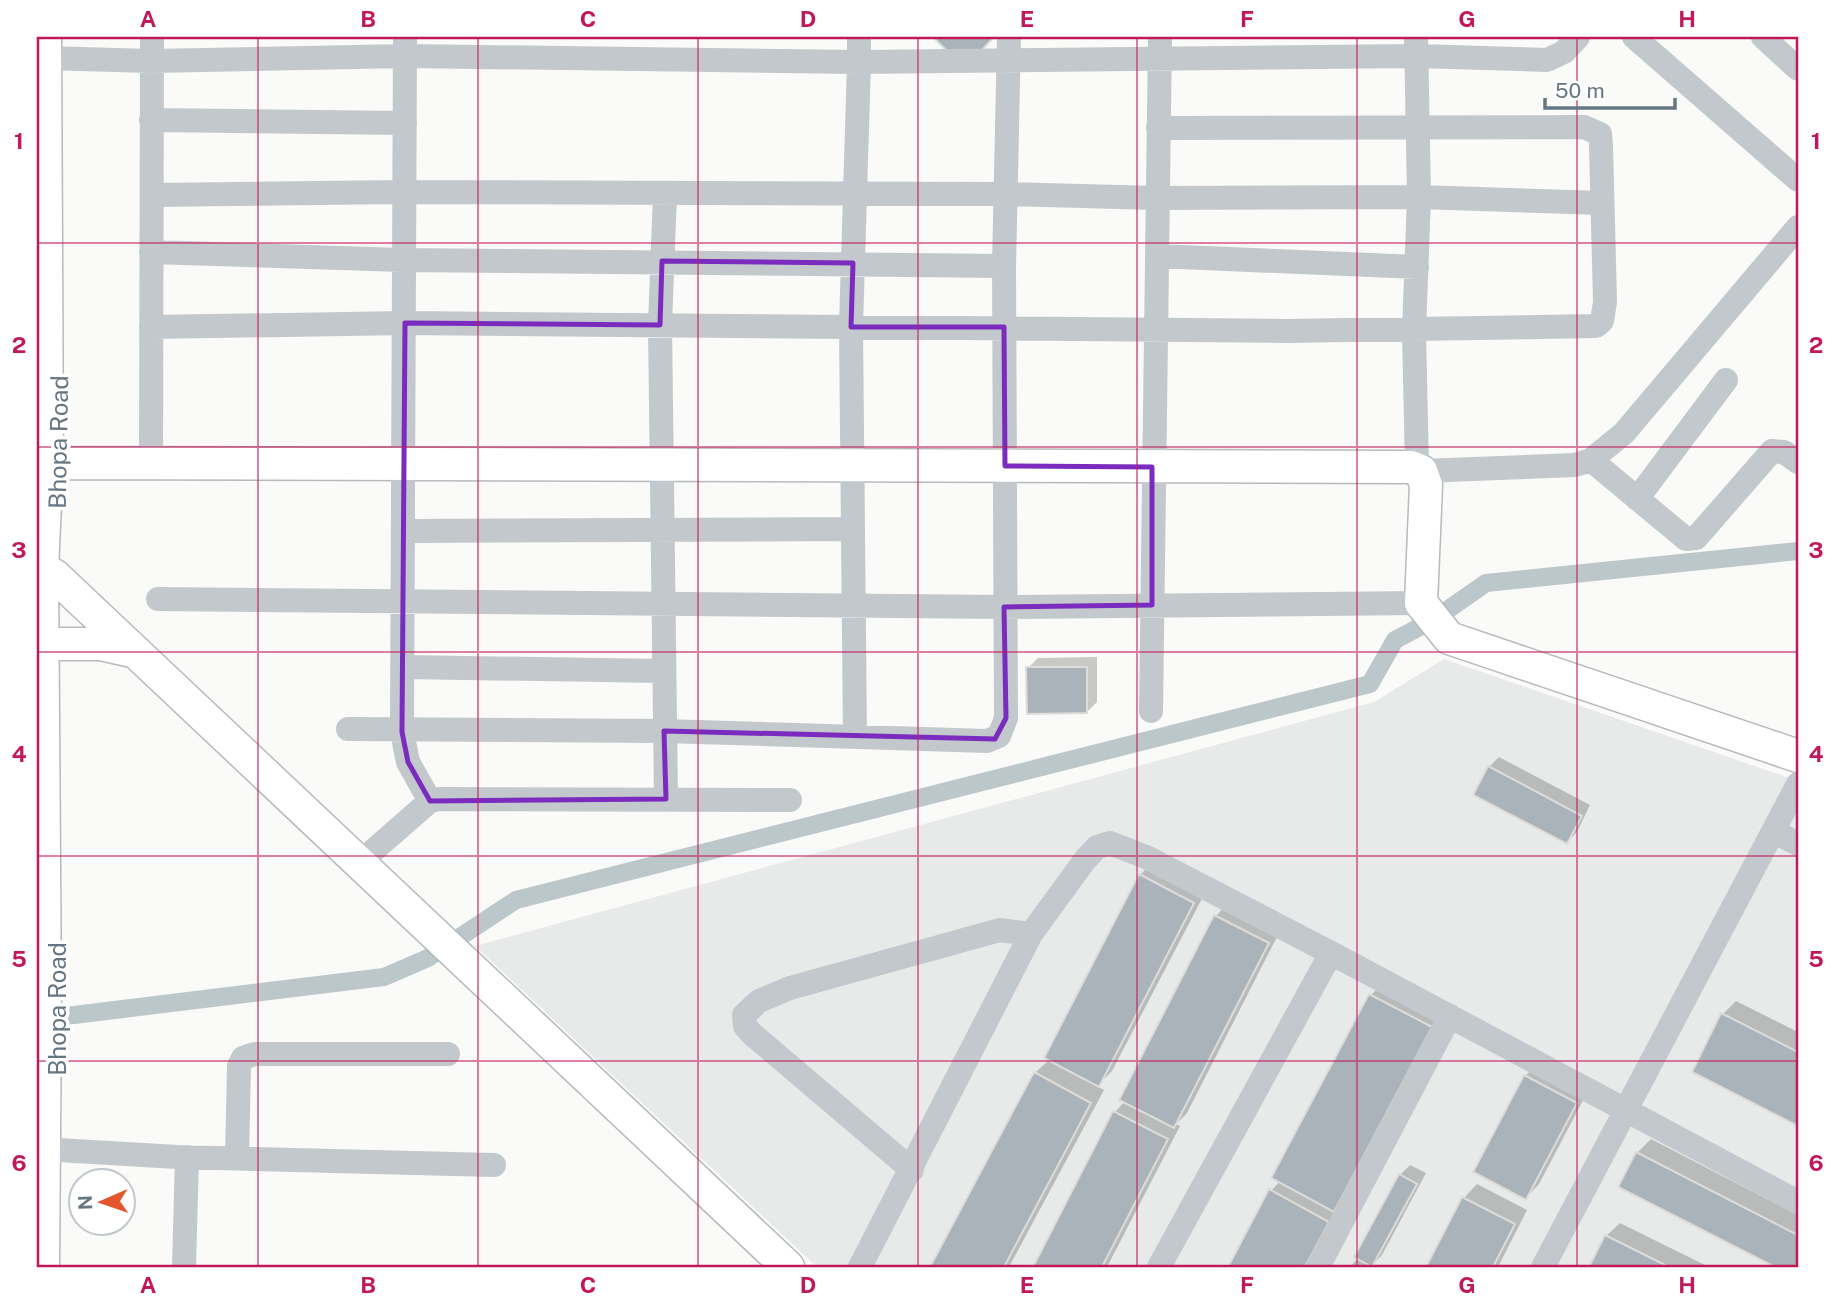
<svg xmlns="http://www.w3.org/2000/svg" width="1835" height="1304" font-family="'Public Sans',sans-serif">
<rect width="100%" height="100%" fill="#fafaf8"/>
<path fill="#e8e9e9" d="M1444 659 1798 781V1267H817L475 946 1374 702Z"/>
<path fill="#0003" d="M1097 657V702L1087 712 1028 668 1038 658Z
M1499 757 1590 805 1577 832 1567 842 1489 767Z
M1154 861 1207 889 1112 1071 1097 1086 1104 1090 1009 1267H932L1035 1073 1050 1059 1140 875Z
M1229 902 1281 929 1187 1113 1176 1124 1180 1126 1107 1267H1035L1115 1112 1125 1101 1122 1100 1216 916Z
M1384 982 1444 1014 1310 1267H1230L1271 1191 1280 1181 1371 995Z
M1736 1001 1798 1032V1124L1694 1071 1723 1014Z
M1539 1063 1589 1089 1539 1184 1526 1198 1525 1076Z
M1651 1139 1798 1215V1267H1778L1620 1186 1637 1153Z
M1410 1165 1426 1173 1382 1255 1371 1266 1373 1267H1350L1359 1257 1356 1256 1400 1175Z
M1477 1184 1527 1210 1498 1267H1428L1464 1198Z
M1620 1223 1709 1267H1591L1606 1236Z"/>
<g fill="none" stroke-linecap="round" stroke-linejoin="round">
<path stroke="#bbc7cb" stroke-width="18" d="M38 1017 74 1015 384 977 428 958 516 900 1370 684 1395 640 1433 620 1486 583 1798 551"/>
</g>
<path fill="#aab3b9" stroke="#dcdcda" stroke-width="2" d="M933 37H994L981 51 948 52Z
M1026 667H1087V713L1027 714Z
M1488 766 1582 816 1567 844 1473 795Z
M1139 874 1194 903 1099 1087 1044 1058Z
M1214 915 1269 943 1174 1128 1119 1100Z
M1369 994 1432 1027 1334 1212 1271 1178Z
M1721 1013 1798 1052V1126L1692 1072Z
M1034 1072 1091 1103 1004 1267H930Z
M1524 1075 1577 1103 1526 1200 1473 1172Z
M1113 1111 1168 1139 1102 1267H1033Z
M1636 1152 1798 1235V1267H1775L1618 1187Z
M1399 1174 1417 1184 1372 1267 1354 1257Z
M1269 1189 1329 1222 1305 1267H1228Z
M1462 1197 1515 1224 1493 1267H1426Z
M1605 1235 1669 1267H1589Z"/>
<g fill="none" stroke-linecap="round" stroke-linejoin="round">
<g stroke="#b5babe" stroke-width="35">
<path id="major" d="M47 463 1411 467 1421 471 1426 485 1421 603 1449 638 1798 756
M42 568 55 576 788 1267
M56 644H100L136 652
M43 1267 45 1007 42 568 47 463 45 37"/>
</g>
<path stroke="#c3c8cc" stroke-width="24" d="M405 37 402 732 408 762 430 801
M859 37V62L1417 56 1547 60 1564 52 1578 37
M1416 37 1419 197 1414 331 1417 468
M1634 37 1798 180
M1763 37 1798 69
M45 58 151 61 406 56 859 62 851 327 855 737
M151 120 405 123
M665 194 660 325 666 799
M153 195 403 192 1005 194 1157 198 1419 197 1601 203
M151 252 402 260 1004 266
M1157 256 1417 267
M151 327 405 323 1286 331 1596 326 1602 321 1605 302 1601 146 1600 134 1584 127 1158 128
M1591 460 1686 539 1696 538 1772 451 1784 452 1798 462
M151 465 152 37
M1421 471 1575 465 1591 460 1624 433 1798 227
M1637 499 1726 380
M404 531 852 529
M158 599 1004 607 1421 603
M403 667 663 671
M1151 711 1160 37
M348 729 664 731 987 741 999 736 1006 718 1004 266 1009 37
M1773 831 1798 844
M359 863 430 801 438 799 790 800
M58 1150 177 1157 494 1165
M237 1157 239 1066 243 1058 255 1054H448
M912 1170 752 1034 745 1026 744 1015 759 1001 790 988 1000 930 1031 934
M184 1267 187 1157
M860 1267 1031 934 1085 860 1097 847 1110 843 1146 857 1331 953 1798 1202
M1159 1267 1331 953
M1318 1267 1450 1016
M1543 1267 1798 784"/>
<use href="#major" stroke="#fff" stroke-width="32"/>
</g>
<path fill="none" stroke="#7b2cbf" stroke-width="5" stroke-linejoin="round" d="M662 261 853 263 851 327H1004L1005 466 1152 467V605L1004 607 1006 718 995 739 664 731 666 799 430 801 408 762 402 732 405 323 660 325Z"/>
<path fill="none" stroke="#c2185b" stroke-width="2" stroke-opacity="0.55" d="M258 37V1267M478 37V1267M698 37V1267M918 37V1267M1137 37V1267M1357 37V1267M1577 37V1267M37 243H1798M37 447H1798M37 652H1798M37 856H1798M37 1061H1798"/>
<g text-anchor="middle" stroke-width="7" stroke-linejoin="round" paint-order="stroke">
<g font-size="24" fill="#657683" stroke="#fff">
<text transform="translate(59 442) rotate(-89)" y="8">Bhopa Road</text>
<text transform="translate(58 1009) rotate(-90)" y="8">Bhopa Road</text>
</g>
</g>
<rect width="1835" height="1304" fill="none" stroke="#ffffff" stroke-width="77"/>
<g transform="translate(102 1202) rotate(268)"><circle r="33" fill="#ffffff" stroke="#c1c8cd" stroke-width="2"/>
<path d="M0-5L12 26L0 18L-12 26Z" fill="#e4572e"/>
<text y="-10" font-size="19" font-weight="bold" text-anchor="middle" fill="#657683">N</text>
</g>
<path d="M1545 98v10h130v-10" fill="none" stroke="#657683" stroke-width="3.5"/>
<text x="1555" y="98" font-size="21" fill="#657683" stroke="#ffffff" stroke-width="5" paint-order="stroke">50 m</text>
<rect x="38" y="38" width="1759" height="1228" fill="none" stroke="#c2185b" stroke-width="2.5"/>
<g font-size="23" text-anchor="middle" font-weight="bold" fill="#c2185b">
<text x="148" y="27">A</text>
<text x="368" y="27">B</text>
<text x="588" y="27">C</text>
<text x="808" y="27">D</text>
<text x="1027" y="27">E</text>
<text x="1247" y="27">F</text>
<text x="1467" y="27">G</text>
<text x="1687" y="27">H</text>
<text x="19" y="149">1</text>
<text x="1816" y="149">1</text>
<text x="19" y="353">2</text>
<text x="1816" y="353">2</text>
<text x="19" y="558">3</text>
<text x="1816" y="558">3</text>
<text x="19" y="762">4</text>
<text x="1816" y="762">4</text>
<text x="19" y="967">5</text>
<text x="1816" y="967">5</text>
<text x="19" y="1171">6</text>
<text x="1816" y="1171">6</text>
<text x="148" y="1293">A</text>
<text x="368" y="1293">B</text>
<text x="588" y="1293">C</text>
<text x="808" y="1293">D</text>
<text x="1027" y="1293">E</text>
<text x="1247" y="1293">F</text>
<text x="1467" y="1293">G</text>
<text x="1687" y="1293">H</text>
</g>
</svg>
